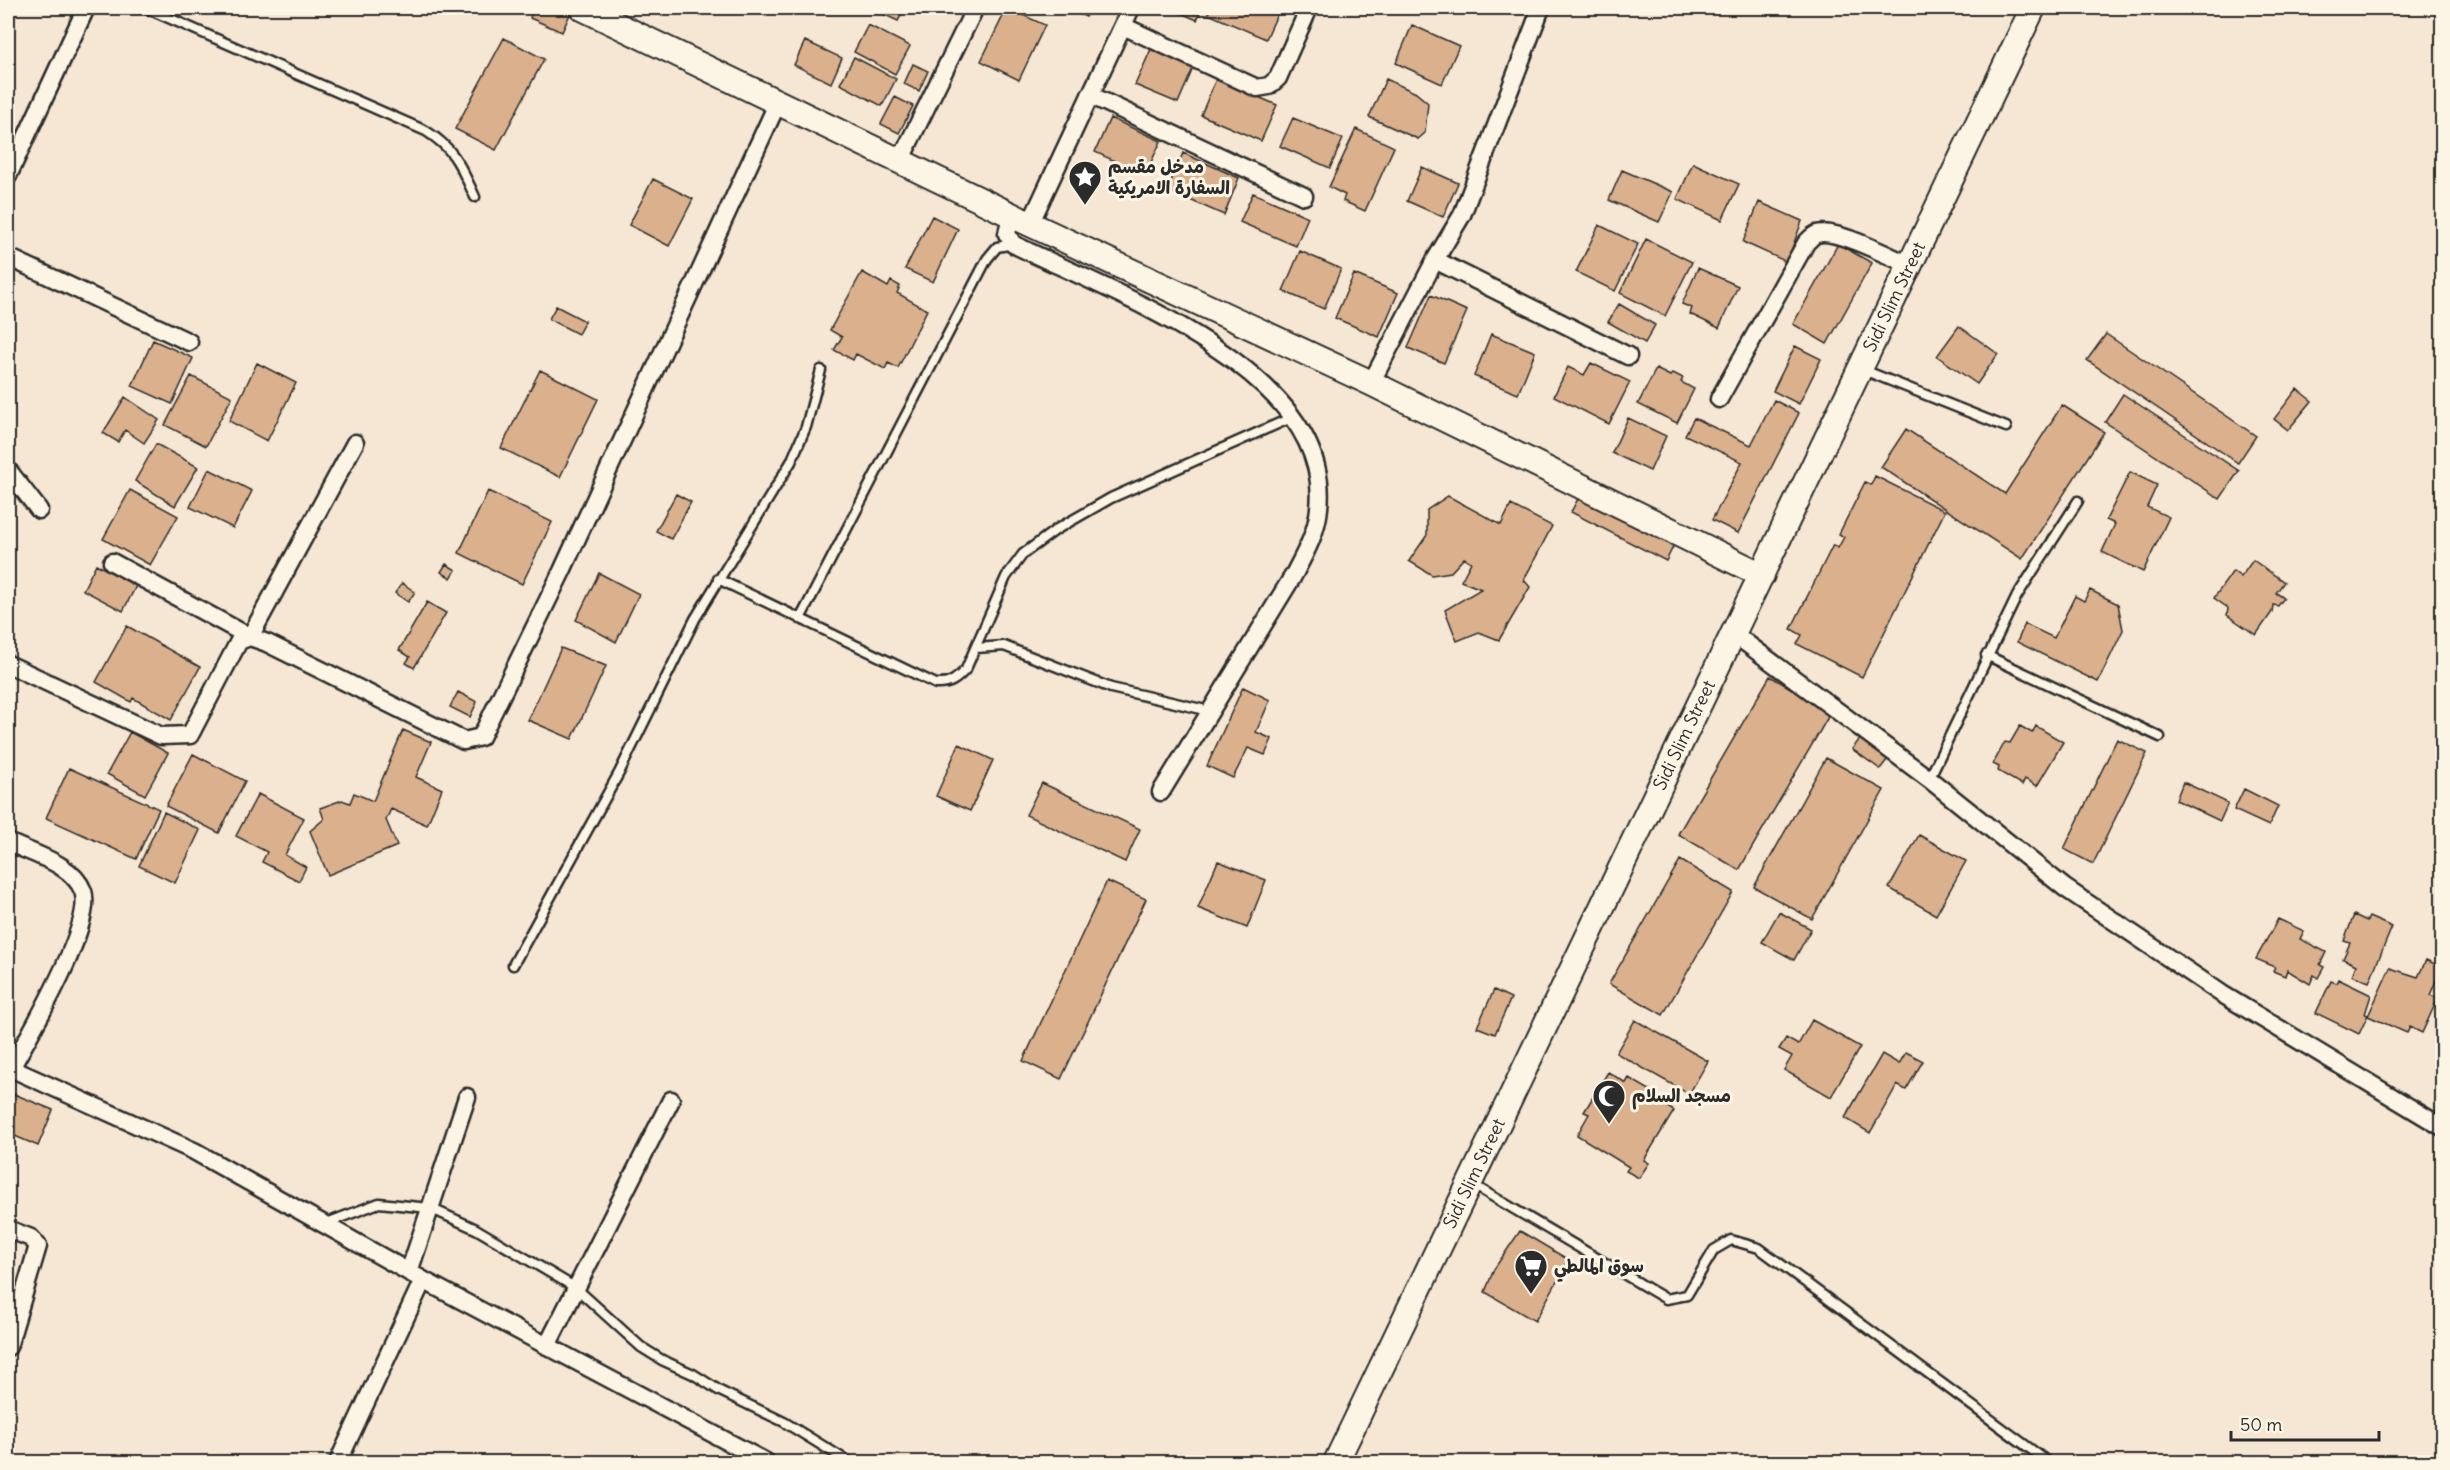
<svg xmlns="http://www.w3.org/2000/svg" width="2450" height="1470" font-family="Delius,'Playpen Sans Arabic',sans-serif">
<rect width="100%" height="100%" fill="#f5e7d3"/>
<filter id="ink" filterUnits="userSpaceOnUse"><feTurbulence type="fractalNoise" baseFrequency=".0167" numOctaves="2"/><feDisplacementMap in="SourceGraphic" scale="12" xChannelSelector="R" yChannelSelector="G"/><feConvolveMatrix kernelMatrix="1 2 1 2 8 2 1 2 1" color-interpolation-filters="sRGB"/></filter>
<g filter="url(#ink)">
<path fill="#dbb08c" stroke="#2b2b2b" stroke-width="1.5" d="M534 8H560L571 12 562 32 530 18Z
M870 8H905L898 21Z
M1007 8 1045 25 1019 80 981 61Z
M1067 8H1091L1086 17Z
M1169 8H1202L1197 20Z
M1211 8H1280L1266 39 1208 14Z
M868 25 910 46 895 74 854 52Z
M1412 25 1459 46 1442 84 1396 63Z
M504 38 544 59 496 150 455 129Z
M805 41 842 58 831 83 794 65Z
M1152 47 1194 66 1178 103 1135 85Z
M854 57 896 79 882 106 840 84Z
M913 64 928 71 919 91 904 84Z
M1216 79 1277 105 1261 141 1201 115Z
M1386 79 1416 93 1428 103 1425 133 1418 139 1369 117Z
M895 97 913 106 899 133 881 124Z
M1110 118 1161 141 1145 175 1095 152Z
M1293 118 1343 139 1330 168 1280 146Z
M1356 129 1394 147 1365 211 1343 201 1345 195 1329 187Z
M1183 153 1239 178 1224 215 1167 190Z
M1693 163 1739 184 1722 220 1677 199Z
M1422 167 1458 183 1443 217 1407 201Z
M1622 170 1673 192 1659 222 1609 200Z
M653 179 693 199 669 246 629 225Z
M1253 193 1308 217 1296 246 1240 222Z
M1759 202 1802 221 1787 262 1743 242Z
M932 216 958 229 933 282 905 269Z
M1599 225 1638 244 1615 291 1576 272Z
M1646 239 1692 262 1665 316 1620 293Z
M1838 244 1872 263 1827 344 1793 324Z
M1300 251 1341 269 1324 309 1283 291Z
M1698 268 1738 286 1719 328 1690 314 1692 308 1682 304Z
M862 272 888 287 891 281 900 286 897 293 927 310 898 368 888 363 885 369 856 354 853 360 834 350 842 337 830 330Z
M1354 274 1398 293 1379 337 1335 318Z
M1431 295 1467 311 1444 363 1408 348Z
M1619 304 1655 325 1645 343 1608 322Z
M556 306 585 321 578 334 549 319Z
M1959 326 1998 354 1977 384 1937 356Z
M1491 334 1535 352 1518 394 1474 376Z
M2106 334 2256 436 2238 463 2087 360Z
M153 340 193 358 172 404 132 386Z
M1795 346 1821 359 1799 404 1773 391Z
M257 363 296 383 267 441 229 421Z
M1591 363 1630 382 1609 424 1554 396 1568 367 1584 375Z
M1656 369 1670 376 1673 373 1683 378 1681 382 1694 389 1677 423 1638 404Z
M540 370 598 399 560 477 501 448Z
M191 376 232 397 206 446 165 425Z
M2297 389 2312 401 2288 430 2274 419Z
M2123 394 2239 471 2220 499 2105 422Z
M125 397 159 420 144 443 125 430 118 442 103 433Z
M1774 400 1799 413 1738 533 1712 520 1742 462 1685 435 1694 418 1751 445Z
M2062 405 2104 432 2022 559 1881 467 1906 429 2005 494Z
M1628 418 1666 436 1650 471 1612 453Z
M156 444 198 467 175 506 135 481Z
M209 469 252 491 233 528 190 507Z
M2130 472 2157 485 2147 507 2169 517 2143 572 2102 552 2115 524 2106 520Z
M1875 476 1945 511 1862 677 1797 644 1802 635 1791 629 1833 545 1838 548 1844 537 1839 534 1865 482 1871 485Z
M130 490 178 516 150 565 103 539Z
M488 491 552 522 522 584 459 553Z
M676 494 691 502 671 539 656 531Z
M1580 495 1677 539 1666 561 1571 512Z
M1448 496 1501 525 1511 505 1552 526 1524 580 1530 587 1499 640 1479 632 1457 641 1445 610 1481 589 1461 581 1471 562 1464 558 1451 572 1432 575 1409 561 1427 535V510Z
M2253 560 2284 582 2276 593 2284 598 2278 606 2273 605 2272 612 2256 635 2227 615 2228 608 2214 598 2233 571 2241 577Z
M96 564 136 586 123 611 83 590Z
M446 564 456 570 451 578 441 572Z
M599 573 639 594 616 642 576 620Z
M402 583 415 592 408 602 395 593Z
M2090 590 2118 604 2123 630 2098 682 2017 642 2025 624 2054 638 2075 596 2084 601Z
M427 602 446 613 414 668 406 663 410 657 399 650Z
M127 626 200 667 171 720 133 698 131 702 96 682Z
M561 648 606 666 572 739 528 720Z
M1770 676 1831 712 1739 870 1678 834Z
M1243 687 1270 700 1256 732 1272 739 1265 755 1248 748 1233 778 1207 766Z
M458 692 477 702 470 717 450 707Z
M2020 726 2032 733 2036 726 2063 742 2037 786 2025 779 2022 785 1998 771 1999 767 1993 764 2005 742 2010 743Z
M403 730 431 742 416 777 442 789 427 825 391 809 386 820 397 846 328 875 310 831 324 819 320 808 342 800 350 803 354 793 373 801Z
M130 732 168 753 145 795 107 774Z
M1863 735 1891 755 1880 769 1852 749Z
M2117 739 2147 753 2093 864 2064 849Z
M959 744 993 760 970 811 936 796Z
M193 754 245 781 219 833 166 806Z
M1826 758 1884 790 1812 919 1754 887Z
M69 768 159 809 136 859 46 818Z
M2183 782 2228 803 2220 821 2176 800Z
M1042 783 1140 829 1125 862 1026 815Z
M2244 789 2278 806 2269 826 2234 810Z
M258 794 304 818 285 855 306 867 299 881 262 862 267 852 236 836Z
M164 812 200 830 175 883 139 866Z
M1919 835 1966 861 1936 915 1889 888Z
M1680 860 1733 892 1663 1015 1609 984Z
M1218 861 1266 880 1247 928 1198 908Z
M1107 881 1146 899 1061 1079 1023 1061Z
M1779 912 1811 929 1794 960 1762 942Z
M2354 915 2367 921 2369 917 2392 927 2369 982 2352 975 2356 965 2343 959 2350 943 2344 941Z
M2278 919 2304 931 2300 939 2326 952 2320 965 2324 967 2318 978 2314 975 2310 984 2287 970 2285 976 2273 971 2275 967 2256 959Z
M2426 960 2442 967 2430 995 2438 998 2422 1033 2410 1027 2407 1033 2368 1016 2390 968 2418 977Z
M2338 979 2371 995 2365 1014 2368 1015 2359 1034 2316 1013 2331 981 2336 983Z
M1494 990 1511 998 1495 1034 1477 1027Z
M1635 1020 1708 1061 1689 1094 1616 1053Z
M1812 1020 1860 1047 1831 1097 1784 1070 1792 1056 1779 1049 1786 1038 1798 1045Z
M1906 1052 1923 1061 1906 1090 1897 1085 1870 1133 1845 1118 1882 1054 1899 1064Z
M1608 1072 1626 1083 1629 1078 1653 1092 1650 1096 1674 1111 1644 1160 1649 1163 1639 1178 1626 1171 1629 1167 1577 1135 1589 1114 1584 1112Z
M14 1094 53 1110 38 1146 8 1133V1110Z
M1520 1231 1569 1260 1535 1321 1485 1292 1494 1269Z"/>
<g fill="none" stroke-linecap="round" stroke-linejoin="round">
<g stroke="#2b2b2b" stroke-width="13">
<path id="lane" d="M146 8 426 131C455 149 461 167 475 197
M1861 369 2006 427
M718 579 936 684C950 685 957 679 966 669L1006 577 1023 554 1057 529 1111 498 1293 417
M800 619 987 259 997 247 1013 244
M976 648 1004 646 1111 688 1210 711
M1986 655 2160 737
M1929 779 2017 596 2078 501
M513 965 619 773 695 619 791 462 806 427 821 370
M1470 1183 1666 1299 1687 1295 1714 1250 1731 1240 1759 1248 2048 1462
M324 1224 379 1203 430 1208 476 1229 576 1288 641 1347 662 1360 693 1374 720 1391 784 1422 849 1462"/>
</g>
<g stroke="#2b2b2b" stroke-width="21">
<path id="street" d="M1123 26 1257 88 1269 86 1278 78 1309 8
M1090 95 1304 196
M900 161 975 8
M8 176 86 8
M1011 215 1007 234 1013 244C1111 293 1334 371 1319 508 1317 533 1304 555 1293 576L1161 792
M1030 224 1131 8
M8 257 189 342
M1435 260 1628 356
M1371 383 1435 260 1462 215 1541 8
M1719 399 1806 243C1810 239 1813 235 1817 234 1836 228 1890 257 1910 265
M8 470 39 510
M112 562 250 637 355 443
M1734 634 1929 779 2065 888 2222 994 2442 1127
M8 664 161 736 190 735 239 641 250 637 267 643 464 741 481 737 562 571 778 102
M8 842C32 854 72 863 83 891 95 924 29 1036 11 1068
M8 1067 194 1151 423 1280 766 1462
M8 1229 31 1238 38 1246 8 1347
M409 1272 467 1097
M547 1346 671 1100
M338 1462 423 1280"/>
</g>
<g stroke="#2b2b2b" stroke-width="28">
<g id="secondary">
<path d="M582 8 1030 224 1371 383 1762 575"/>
<path id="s1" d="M1336 1462 2033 8"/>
</g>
</g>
<use href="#lane" stroke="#fcf5e5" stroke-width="8"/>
<use href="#street" stroke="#fcf5e5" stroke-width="16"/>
<use href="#secondary" stroke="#fcf5e5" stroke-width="24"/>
</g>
</g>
<defs>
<g id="sight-pin" transform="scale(1.725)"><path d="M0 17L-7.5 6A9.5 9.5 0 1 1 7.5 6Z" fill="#2b2b2b" stroke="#fcf5e5"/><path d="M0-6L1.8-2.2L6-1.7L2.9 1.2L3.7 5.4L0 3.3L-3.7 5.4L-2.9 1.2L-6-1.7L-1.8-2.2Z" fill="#fff"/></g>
<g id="mosque-pin" transform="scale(1.725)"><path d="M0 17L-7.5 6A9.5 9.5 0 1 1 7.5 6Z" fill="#2b2b2b" stroke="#fcf5e5"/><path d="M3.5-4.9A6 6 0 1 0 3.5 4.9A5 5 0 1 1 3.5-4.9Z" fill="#fff"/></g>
<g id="supermarket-pin" transform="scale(1.725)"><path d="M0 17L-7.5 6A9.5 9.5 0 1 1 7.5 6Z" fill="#2b2b2b" stroke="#fcf5e5"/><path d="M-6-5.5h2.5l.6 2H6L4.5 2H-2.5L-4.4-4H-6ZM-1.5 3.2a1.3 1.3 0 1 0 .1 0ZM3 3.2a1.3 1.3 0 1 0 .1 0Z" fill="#fff"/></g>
</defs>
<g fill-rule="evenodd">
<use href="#sight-pin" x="1085" y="177"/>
<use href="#mosque-pin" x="1609" y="1096"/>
<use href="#supermarket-pin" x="1531" y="1266"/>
</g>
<g text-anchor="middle" stroke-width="6" stroke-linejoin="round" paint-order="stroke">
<g font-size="18" font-weight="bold" fill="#2b2b2b" stroke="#fcf5e5" text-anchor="start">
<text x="1108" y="173">مدخل مقسم<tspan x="1108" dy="21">السفارة الامريكية</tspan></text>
<text x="1632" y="1102">مسجد السلام</text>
<text x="1554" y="1272">سوق المالطي</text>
</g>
<g font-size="18" fill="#2b2b2b" stroke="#fcf5e5">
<text dy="6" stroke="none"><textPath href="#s1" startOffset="1292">Sidi Slim Street</textPath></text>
<text dy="6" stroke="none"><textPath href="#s1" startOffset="806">Sidi Slim Street</textPath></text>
<text dy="6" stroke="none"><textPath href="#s1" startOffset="320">Sidi Slim Street</textPath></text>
</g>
</g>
<rect width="2450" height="1470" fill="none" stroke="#fcf5e5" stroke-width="30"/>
<rect x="15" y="15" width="2420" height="1440" fill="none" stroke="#2b2b2b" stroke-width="2" filter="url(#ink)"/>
<path d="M2231 1431v9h148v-9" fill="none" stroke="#2b2b2b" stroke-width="3"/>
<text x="2240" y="1431" font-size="18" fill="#2b2b2b" stroke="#fcf5e5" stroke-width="4.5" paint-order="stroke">50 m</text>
</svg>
